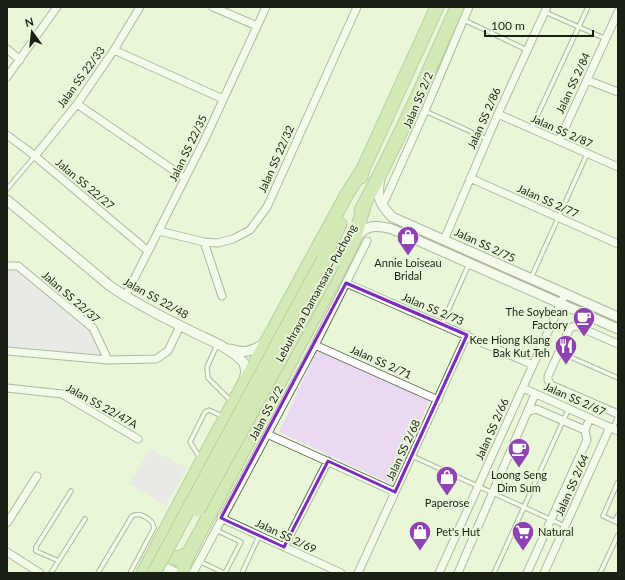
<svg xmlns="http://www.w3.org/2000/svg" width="625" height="580" font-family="Lato,sans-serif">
<rect width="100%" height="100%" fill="#e9f7d9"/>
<path fill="#e9d9f3" d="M19 268 92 328 106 359 7 350V270Z
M318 348 430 400 391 484 279 432Z
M150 449 187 468 166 506 129 484Z"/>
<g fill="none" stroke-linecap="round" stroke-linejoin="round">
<g stroke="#606c52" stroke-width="5.5">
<path id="service" d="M545 12 606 39
M464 20 527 50
M425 111 487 139
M531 129 588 7
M7 189 35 156
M531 278 587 154
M442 324 469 264
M217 345 207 367 208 378 231 401
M559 352 618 378
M613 428 618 416
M412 456 565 526
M200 458 190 442 205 412 209 410 224 417
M618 482 603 516 618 523
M615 521 618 515
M216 530 241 542 225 573
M59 561 36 551V547L71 491
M199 561 224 573
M51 573 85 519
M98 573 132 516C140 512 146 517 152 522L154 528 130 573
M242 573 259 536
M494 573 569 408
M600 573 618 535"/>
</g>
<g stroke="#606c52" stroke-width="9">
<path id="minor" d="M213 7 257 26
M7 49 20 60
M114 50 223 99
M7 77 57 7
M587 80 618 92
M77 104 185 178
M498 114 618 167
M7 135 30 152 148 251
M559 141 618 12
M35 156 77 104 114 50 140 7
M470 178 618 244
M385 200 425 111 469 7
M159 231 204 242 218 243 233 239 250 230 267 207 357 7
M444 240 498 114 547 7
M204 242 222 296
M7 266H18L93 328 108 360 7 351
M346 283 533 365
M125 297 204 141 266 7
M618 344 577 326 572 327 569 330 548 376V380L551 385 618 414
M315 345 438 400
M108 360 156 359 168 351 180 326
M7 388 62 394 138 439
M523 388 618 431
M527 412 536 409 585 430
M267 434 395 492
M221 518 341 573
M7 523 37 476
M284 547 328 461
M7 552 40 573
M193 573 315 345 367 241
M358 573 467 335
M439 573 565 294
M458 573 535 394
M527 573 587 440 585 430 590 418
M544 573 610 427"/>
</g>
<g stroke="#606c52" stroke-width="11">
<path id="tertiary" d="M380 179C376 197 380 204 392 217L618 317
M7 200 110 286C135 303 162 317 189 330 208 340 230 347 244 363L246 372 244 379
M356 238C366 224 377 225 392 229L618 329
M230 349C244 354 253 351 265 343
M154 562 176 573"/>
</g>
<g stroke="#7f9861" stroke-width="15">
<path id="motorway" d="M361 177 363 169 437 7
M361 210C397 144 427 76 457 7
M324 258 340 224
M159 544C167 559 174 562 189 553
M143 573 202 461 347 194 363 169
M184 573 183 566 189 553 347 255 354 240 365 203"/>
</g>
<use href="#service" stroke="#fff" stroke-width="3.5"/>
<use href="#minor" stroke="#fff" stroke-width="7"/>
<use href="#tertiary" stroke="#fff" stroke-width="9"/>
<use href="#motorway" stroke="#b5d88a" stroke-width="13"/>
<g stroke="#7f9861" stroke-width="15" stroke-linecap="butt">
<path id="motorway-bridge" d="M198 510 333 263
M154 573 324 258"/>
</g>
<use href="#motorway-bridge" stroke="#b5d88a" stroke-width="13"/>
</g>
<path d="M0 0H625V580H0ZM346 283 467 335 395 492 328 461 284 547 221 518Z" fill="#e9f7d9" fill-opacity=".55" fill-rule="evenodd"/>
<path fill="none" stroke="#7b2cbf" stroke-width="3" stroke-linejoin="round" d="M346 283 467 335 395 492 328 461 284 547 221 518Z"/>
<defs>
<g id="shop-pin" transform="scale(1.15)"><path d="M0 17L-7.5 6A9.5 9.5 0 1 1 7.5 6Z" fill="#8f42b3" stroke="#e9f7d9"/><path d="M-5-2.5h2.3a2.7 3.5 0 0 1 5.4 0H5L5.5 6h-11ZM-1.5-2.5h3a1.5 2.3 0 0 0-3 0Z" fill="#fff"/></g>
<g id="cafe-pin" transform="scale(1.15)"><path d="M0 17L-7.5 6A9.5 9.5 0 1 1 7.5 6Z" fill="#8f42b3" stroke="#e9f7d9"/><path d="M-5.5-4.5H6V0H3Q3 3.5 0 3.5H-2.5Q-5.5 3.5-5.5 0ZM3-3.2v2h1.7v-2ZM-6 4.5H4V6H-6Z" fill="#fff"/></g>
<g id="restaurant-pin" transform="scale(1.15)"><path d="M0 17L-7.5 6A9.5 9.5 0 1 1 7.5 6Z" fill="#8f42b3" stroke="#e9f7d9"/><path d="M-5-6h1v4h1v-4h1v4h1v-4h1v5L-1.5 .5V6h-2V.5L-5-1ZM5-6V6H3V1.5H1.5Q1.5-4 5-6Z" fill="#fff"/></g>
<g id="supermarket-pin" transform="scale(1.15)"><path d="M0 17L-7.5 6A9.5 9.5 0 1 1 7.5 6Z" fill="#8f42b3" stroke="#e9f7d9"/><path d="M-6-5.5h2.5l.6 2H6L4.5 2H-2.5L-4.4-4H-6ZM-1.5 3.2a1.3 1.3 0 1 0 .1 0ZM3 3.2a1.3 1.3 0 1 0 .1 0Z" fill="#fff"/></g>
</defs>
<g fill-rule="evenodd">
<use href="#shop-pin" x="408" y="237"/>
<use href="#cafe-pin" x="584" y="318"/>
<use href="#restaurant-pin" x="566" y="346"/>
<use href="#cafe-pin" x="519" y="449"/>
<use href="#shop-pin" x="447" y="477"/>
<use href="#shop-pin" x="420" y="532"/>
<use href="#supermarket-pin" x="523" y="532"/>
</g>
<g text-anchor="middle" stroke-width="4" stroke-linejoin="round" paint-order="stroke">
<g font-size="11" fill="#1b2015" stroke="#e9f7d9">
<text transform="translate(81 77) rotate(-54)" y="4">Jalan SS 22/33</text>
<text transform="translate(573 83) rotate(-65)" y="4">Jalan SS 2/84</text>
<text transform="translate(418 100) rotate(-67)" y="4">Jalan SS 2/2</text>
<text transform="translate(484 118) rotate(-66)" y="4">Jalan SS 2/86</text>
<text transform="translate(562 131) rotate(24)" y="4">Jalan SS 2/87</text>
<text transform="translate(188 148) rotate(-64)" y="4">Jalan SS 22/35</text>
<text transform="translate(276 159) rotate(-66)" y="4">Jalan SS 22/32</text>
<text transform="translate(85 184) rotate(40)" y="4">Jalan SS 22/27</text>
<text transform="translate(548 201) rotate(24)" y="4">Jalan SS 2/77</text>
<text transform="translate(485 245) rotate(25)" y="4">Jalan SS 2/75</text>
<text transform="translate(316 293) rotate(-61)" y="4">Lebuhraya Damansara–Puchong</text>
<text transform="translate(71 297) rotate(41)" y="4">Jalan SS 22/37</text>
<text transform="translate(156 298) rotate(29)" y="4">Jalan SS 22/48</text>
<text transform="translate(433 309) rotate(23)" y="4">Jalan SS 2/73</text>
<text transform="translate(381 362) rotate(24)" y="4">Jalan SS 2/71</text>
<text transform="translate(575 399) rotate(24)" y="4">Jalan SS 2/67</text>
<text transform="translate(102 406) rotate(29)" y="4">Jalan SS 22/47A</text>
<text transform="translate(266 413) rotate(-62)" y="4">Jalan SS 2/2</text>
<text transform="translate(492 429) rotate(-66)" y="4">Jalan SS 2/66</text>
<text transform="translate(403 450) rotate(-65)" y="4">Jalan SS 2/68</text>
<text transform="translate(572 485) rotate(-66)" y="4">Jalan SS 2/64</text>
<text transform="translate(286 536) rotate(25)" y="4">Jalan SS 2/69</text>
</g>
<g font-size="11" fill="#1b2015" stroke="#e9f7d9">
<text x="408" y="267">Annie Loiseau<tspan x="408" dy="13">Bridal</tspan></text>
<text x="568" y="316" text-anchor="end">The Soybean<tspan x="568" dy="13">Factory</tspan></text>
<text x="550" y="344" text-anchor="end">Kee Hiong Klang<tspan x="550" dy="13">Bak Kut Teh</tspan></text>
<text x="519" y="479">Loong Seng<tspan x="519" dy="13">Dim Sum</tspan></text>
<text x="447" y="507">Paperose</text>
<text x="436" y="536" text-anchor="start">Pet's Hut</text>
<text x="538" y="536" text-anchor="start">Natural</text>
</g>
</g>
<rect width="625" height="580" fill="none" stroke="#1b2015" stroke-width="16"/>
<g transform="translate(32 32) rotate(345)" stroke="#e9f7d9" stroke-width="3" paint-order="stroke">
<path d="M0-3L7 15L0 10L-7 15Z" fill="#1b2015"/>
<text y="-6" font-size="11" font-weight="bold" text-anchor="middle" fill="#1b2015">N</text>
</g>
<path d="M485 30v6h108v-6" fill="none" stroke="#1b2015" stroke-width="2"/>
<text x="491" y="30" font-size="12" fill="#1b2015" stroke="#e9f7d9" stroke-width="3" paint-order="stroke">100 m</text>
</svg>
